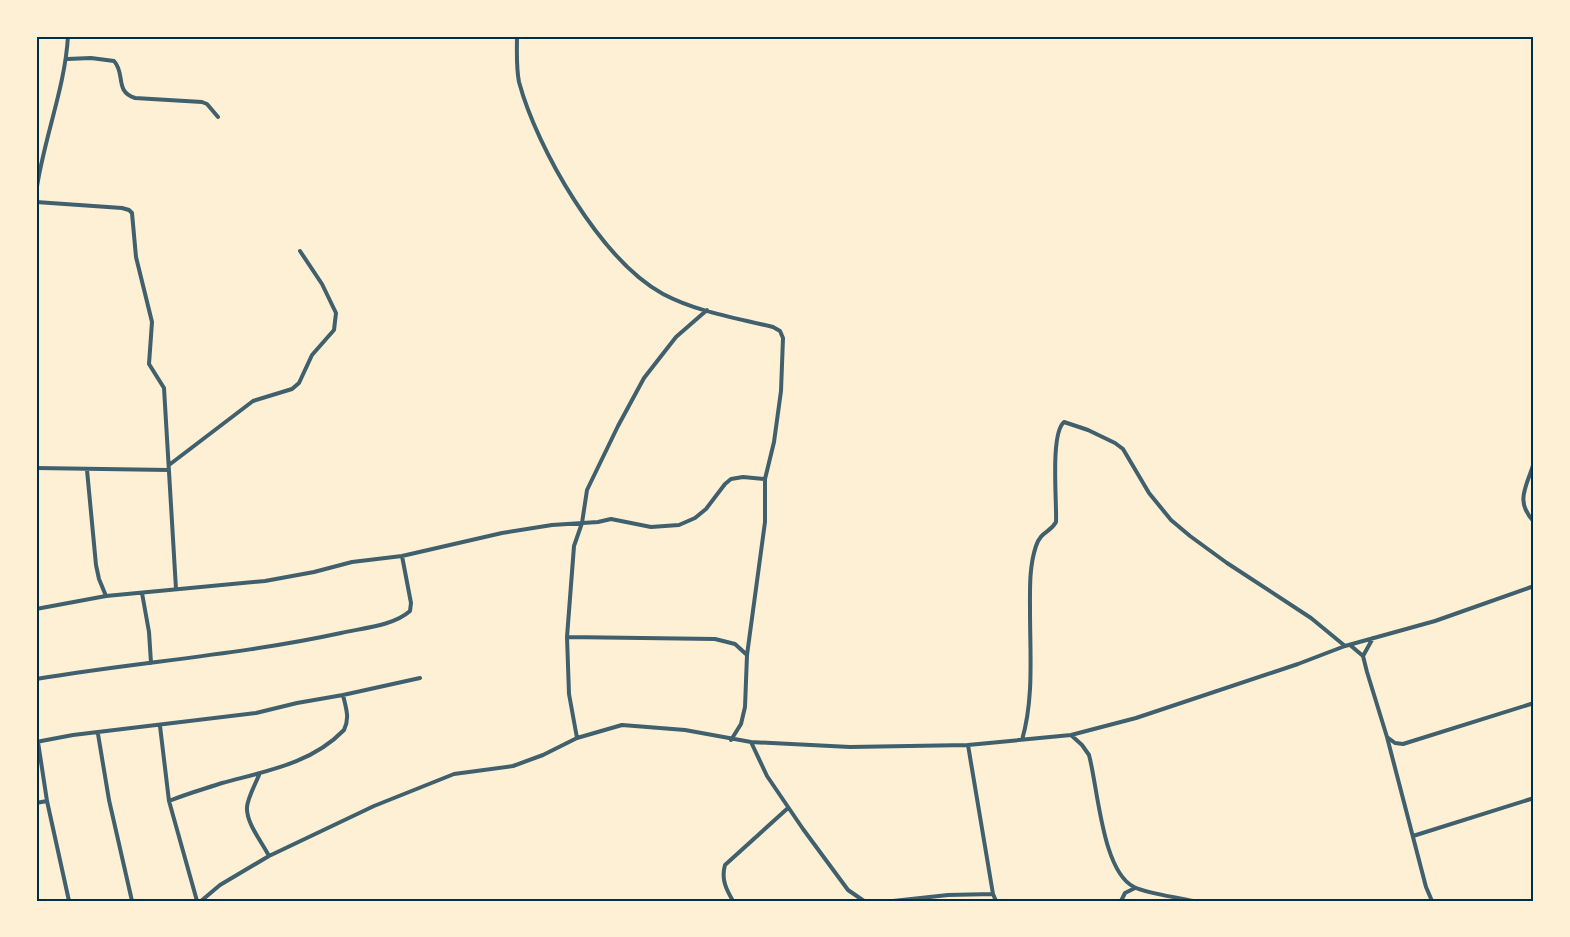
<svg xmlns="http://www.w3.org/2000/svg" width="1570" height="937" font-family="Poppins,sans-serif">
<rect width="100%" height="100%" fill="#fdf0d5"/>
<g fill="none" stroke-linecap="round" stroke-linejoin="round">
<path stroke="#3f606c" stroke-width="4" d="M517 36C517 51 516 67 519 82 537 149 601 260 663 294 697 312 737 318 773 327L780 331 783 338 781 391 774 442 765 479V522L747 655 745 707 741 724 731 740
M67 59 91 58 114 61C126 74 114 91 135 98L202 102 207 104 218 117
M36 193C43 140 65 89 68 36
M36 202 122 208 129 210 132 213 136 257 152 322 149 364 164 388 176 589
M1534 462C1527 487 1514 500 1534 522
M169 465 253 401 292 389 299 383 312 355 334 330 336 313 322 284 300 251
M36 468 169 470
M87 470 96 565 99 579 106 596
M142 593 149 632 151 663
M36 609 106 596 265 581 314 572 352 562 402 556 502 533 552 525 598 522 611 519 651 527 679 525 695 518 706 509 725 484 731 479 743 477 765 479
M567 637 715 639 735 644 747 655
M1373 638 1363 656 1367 672 1387 737 1426 887 1432 901
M1350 645 1363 656
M36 679C137 662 240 655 341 633 363 628 393 626 410 611L411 603 402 556
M160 726 169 801 197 901
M98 734 109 800 132 901
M1071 735 1082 745 1089 755C1098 788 1102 871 1134 887 1148 894 1177 897 1193 901
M1387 737 1395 743 1403 744 1534 703
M577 738 569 694 567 637 574 546 582 523 587 490 618 426 644 378 676 337 707 310
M1022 740C1034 699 1030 654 1030 611 1030 589 1029 567 1036 546 1041 531 1050 533 1056 522 1057 502 1050 434 1064 422L1088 430 1115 443 1123 449 1149 493 1171 520 1190 536 1227 563 1311 618 1345 646
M36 742 73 735 256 713 297 703 343 695 420 678
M38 742 47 801 69 901
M751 742 767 776 803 829 848 890 864 901
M968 745 993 894 996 901
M259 775C255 785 248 797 247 807 246 823 262 842 269 856
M169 801C186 794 204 789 222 783 266 771 311 764 344 730 350 718 346 708 343 695
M36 803 47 801
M1413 836 1534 798
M201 901 220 885 269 856 374 806 454 774 513 766 543 755 577 738 622 725 685 730 751 742 850 747 968 745 1071 735 1136 718 1298 664 1345 646 1435 621 1534 586
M733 901C726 889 721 879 725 865L788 808
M893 901 948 895 993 894
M1121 901 1125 893 1135 888"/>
</g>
<rect width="1570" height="937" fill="none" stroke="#fdf0d5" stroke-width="75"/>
<rect x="38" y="38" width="1494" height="862" fill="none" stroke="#003049" stroke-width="2"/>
</svg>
